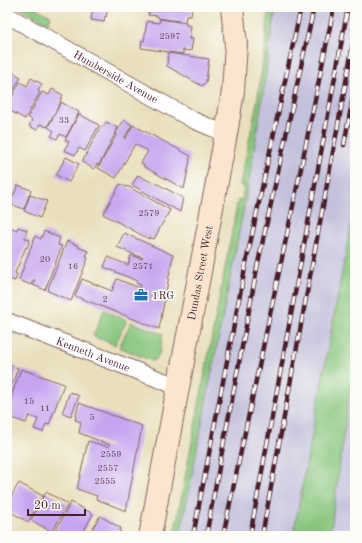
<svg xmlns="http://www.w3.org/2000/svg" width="362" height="543" font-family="'Old Standard TT',serif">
<rect width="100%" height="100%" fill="#fdfcf7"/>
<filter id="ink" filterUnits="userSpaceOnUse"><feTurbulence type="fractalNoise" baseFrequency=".025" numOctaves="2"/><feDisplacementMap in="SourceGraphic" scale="8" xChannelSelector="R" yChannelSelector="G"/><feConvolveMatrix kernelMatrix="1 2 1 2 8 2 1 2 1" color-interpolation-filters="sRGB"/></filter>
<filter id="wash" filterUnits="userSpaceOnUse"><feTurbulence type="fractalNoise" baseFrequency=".012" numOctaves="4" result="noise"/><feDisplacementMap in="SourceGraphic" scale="16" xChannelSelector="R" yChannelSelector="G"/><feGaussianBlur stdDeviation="0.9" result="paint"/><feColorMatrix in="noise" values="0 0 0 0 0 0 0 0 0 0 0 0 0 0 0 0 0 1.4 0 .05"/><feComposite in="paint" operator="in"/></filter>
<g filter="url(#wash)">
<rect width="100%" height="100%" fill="#e9dfbc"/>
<path fill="#c3c1db" d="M275 7H355V203L293 536H180L248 186 264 88Z
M355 366V536H330L348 402Z"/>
<path fill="#86c57c" stroke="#687254" d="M19 7H34L51 16 48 23Z
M269 7H275L264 88 248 186 180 536H174L238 200H242L244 186 240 185 257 102 264 54Z
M355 203V366L348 402 330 536H293Z
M104 310 127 320 115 345 93 336Z
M131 322 163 334C161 343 162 358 152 361L119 347Z"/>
<g id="blocks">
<path fill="#c5a5f0" d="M93 7H108L106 17 105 16 104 22 91 20Z
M147 7H192L191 16H186L185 22 158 18V16L148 15 149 12H147Z
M160 19 186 23V25L191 26 189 39H193L191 51 183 50V54L141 48 142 40 144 41 147 21 159 23Z
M168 53 209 59 206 82 202 86 167 66Z
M7 69 21 77 7 101Z
M31 78 42 84 38 91 40 92 25 119 7 109V106L20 82 27 86Z
M52 89 63 95 60 101 61 102 47 127 40 124 37 130 29 126 32 120 28 117 42 92 49 95Z
M61 102 79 112 66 137 60 134 57 139 51 136 54 131 48 127Z
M79 114 99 125 85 151 79 148 75 155 64 150 69 142 65 140Z
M124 120 132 125 124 138 125 139 133 125 191 156 189 159 190 160 184 189 143 166 144 165 141 163 148 151 135 144 116 178 98 168 117 134 116 133Z
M106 122 118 128 114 134H115L99 165 97 164 94 169 82 162 101 126 103 127Z
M66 157 79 164 69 182 56 175Z
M138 175 151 182 152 181 183 198 180 212 132 185Z
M120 184 126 187 127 186 170 210 154 239 150 237 149 239 103 214Z
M18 185 31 190 24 209 10 204Z
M30 195 47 201 40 218 24 211Z
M7 226 17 230 18 227 27 230 25 238 30 240 27 248 26 247 15 273 17 274 15 281 7 278Z
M44 231 60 238 58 245 62 246 58 256 45 290 33 285 35 280H33L31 285 19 280 35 236 41 239Z
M124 233 173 255 159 329 75 296 82 279 112 291 117 279 140 288 141 285 137 284V281L104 267 108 257 128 265 131 255 142 259 143 258 117 247Z
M67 241 79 246 78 247 88 251 86 257 88 258 71 301 48 291 49 286Z
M7 364 18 368 7 398Z
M21 369 64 384 49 425 46 424 43 432 34 429 38 419 29 416 26 423 11 418 14 410 7 408Z
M70 392 79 396 71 416 62 413Z
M79 403 142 426 126 511 96 499 97 496 77 489 88 441 109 447 110 445 79 433 81 422 75 420Z
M19 483 43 496 28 522 7 510V503Z
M46 492 68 504 52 532 31 520Z
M71 502 93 514 81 536H58L54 534Z
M100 516 121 528 119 531 123 533 121 536H88Z"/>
</g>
</g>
<g filter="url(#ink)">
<use href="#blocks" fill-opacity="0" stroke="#82625e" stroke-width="1"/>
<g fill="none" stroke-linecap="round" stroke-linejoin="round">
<g stroke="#82625e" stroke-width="18">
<g id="street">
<path id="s1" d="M7 15 193 120 226 134"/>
<path id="s2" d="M7 321 179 387"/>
</g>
</g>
<g stroke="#82625e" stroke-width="24">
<g id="secondary">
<path id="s3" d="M150 536 226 134 233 91 236 44 232 7"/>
</g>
</g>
<use href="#street" stroke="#fff" stroke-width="16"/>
<use href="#secondary" stroke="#fbe5cf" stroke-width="22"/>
<g stroke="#4a1f2b" stroke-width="4.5">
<path id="rail" d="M344 145 355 86
M193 536 247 258 301 7
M206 536 258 263 314 7
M223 536 300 173 334 7
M250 536 348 7
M262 536 355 33"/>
</g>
<use href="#rail" stroke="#fdfcf7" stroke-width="3" stroke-dasharray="9" stroke-linecap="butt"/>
</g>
</g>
<defs>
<g id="office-bare" transform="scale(1.08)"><path d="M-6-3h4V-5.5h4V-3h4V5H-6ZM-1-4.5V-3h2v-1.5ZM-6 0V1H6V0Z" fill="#1f6fb2" stroke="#fdfcf7" stroke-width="2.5" paint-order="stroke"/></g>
</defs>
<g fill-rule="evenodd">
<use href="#office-bare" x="141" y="295"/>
</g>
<g text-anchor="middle" stroke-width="3.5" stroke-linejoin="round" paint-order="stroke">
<g font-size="9" fill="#69405c">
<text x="170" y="39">2597</text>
<text x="64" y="123">33</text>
<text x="149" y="216">2579</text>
<text x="45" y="262">20</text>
<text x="73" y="269">16</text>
<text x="143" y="269">2571</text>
<text x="105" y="302">2</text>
<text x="29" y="404">15</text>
<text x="45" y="411">11</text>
<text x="92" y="420">5</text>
<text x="111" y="457">2559</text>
<text x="108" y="471">2557</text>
<text x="105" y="484">2555</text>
</g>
<g font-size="11" fill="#4a1f2b" stroke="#fdfcf7">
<text dy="4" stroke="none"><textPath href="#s1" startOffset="125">Humberside Avenue</textPath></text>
<text dy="4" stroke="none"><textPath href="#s3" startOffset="268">Dundas Street West</textPath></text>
<text dy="4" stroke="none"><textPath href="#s2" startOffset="92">Kenneth Avenue</textPath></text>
</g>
<g font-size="11" fill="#4a1f2b" stroke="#fdfcf7" text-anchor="start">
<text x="152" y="299">1RG</text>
</g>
</g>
<rect width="362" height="543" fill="none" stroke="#fdfcf7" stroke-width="24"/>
<path d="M28 509v6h57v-6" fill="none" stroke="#4a1f2b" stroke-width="2"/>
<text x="34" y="509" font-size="12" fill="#4a1f2b" stroke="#fdfcf7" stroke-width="3" paint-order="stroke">20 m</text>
</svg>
